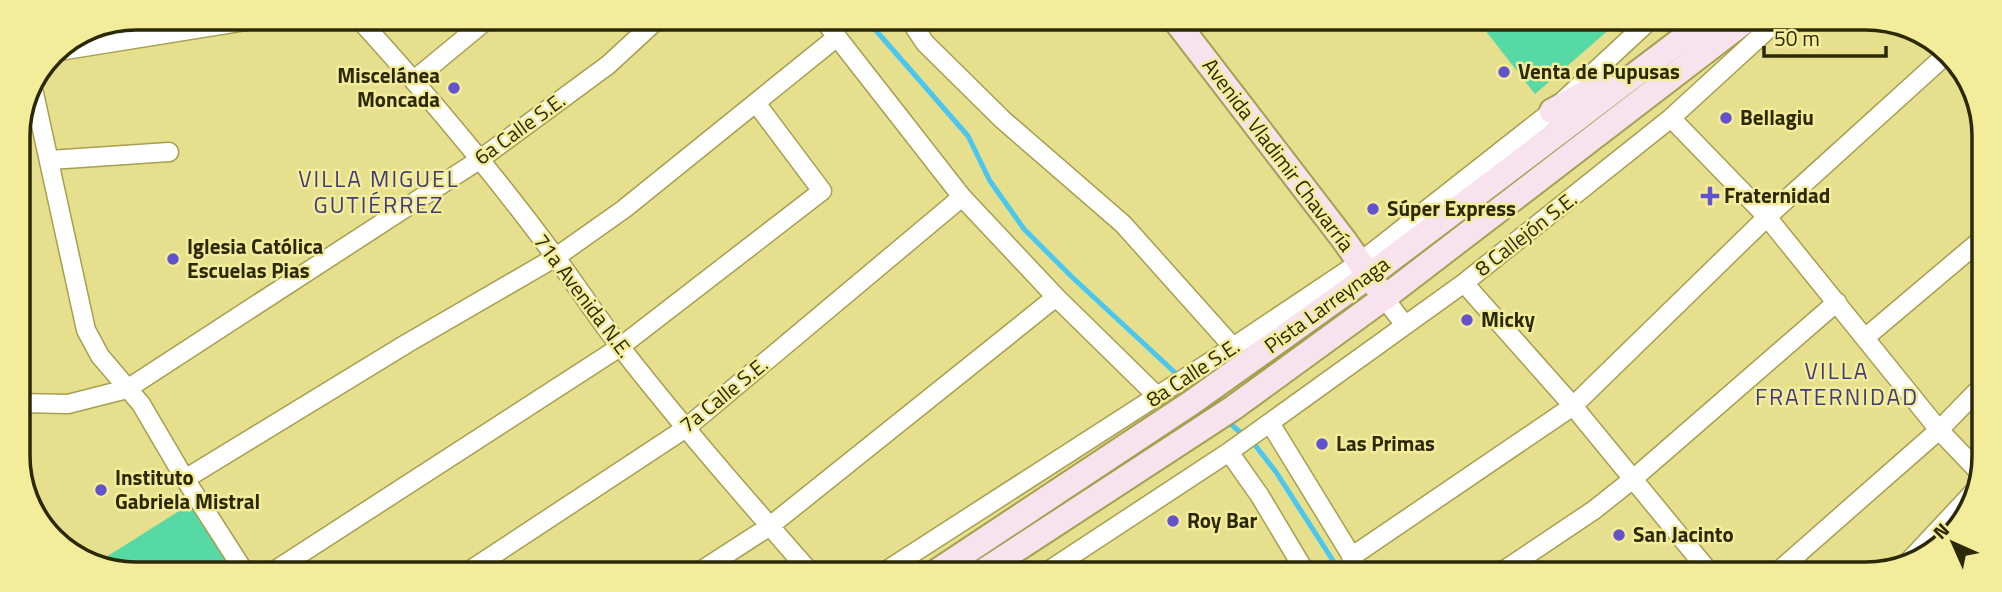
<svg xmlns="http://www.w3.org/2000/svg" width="2002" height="592" font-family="'Titillium Web',sans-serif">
<rect width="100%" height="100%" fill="#e6df8e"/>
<path fill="#57d9a6" d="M1478 21H1619L1535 94Z
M195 501 236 566 229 571H106L95 564Z"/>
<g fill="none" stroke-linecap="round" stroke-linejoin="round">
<path stroke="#4ac6ef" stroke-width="5" d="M866 19 968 136 990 181 1024 229 1073 278 1196 392
M1226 420 1255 445 1276 472 1341 573"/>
<g stroke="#a69f4f" stroke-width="21">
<path id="street" d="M358 18C428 95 495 175 557 259 579 289 599 320 622 349 682 426 746 499 810 572
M823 19 962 197 1056 297 1157 396
M909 19 925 43 1003 120 1123 224 1233 347
M53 52 264 18
M414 80 489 18
M34 93 86 330 100 356 141 404 185 479 244 571
M1671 118 1767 217 1939 430 1981 474
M50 160 169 152
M1464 283 1573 406 1711 574
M1384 298 1405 325
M1866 337 1982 239
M19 403 68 404 127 389 479 160 608 65 658 19
M1270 423 1362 573
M1229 452 1260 496 1306 573
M185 479 406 344 556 257 624 209 837 37
M1351 557 1573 406 1767 217 1948 53
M1910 560 1981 484
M274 571 620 347 822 191 756 103
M469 571 686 428 962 197
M699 572 770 526 1056 297
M884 572 1233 347 1360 262 1552 111 1649 21
M1045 573 1229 452 1464 283 1671 118 1777 21
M1500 573 1594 510 1633 479 1837 302
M1775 574 1939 430 1981 387"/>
</g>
<g stroke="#a69f4f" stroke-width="28">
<path id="secondary" d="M1175 20 1344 240 1377 287
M1552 111 1602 84
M936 572 1191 403 1369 276 1706 21
M982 572 1233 408 1384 298 1745 21"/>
</g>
<use href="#street" stroke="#fff" stroke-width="18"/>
<use href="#secondary" stroke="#f7e2ee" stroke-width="24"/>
</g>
<g fill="#6252cb" stroke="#f3ed9b" stroke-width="2.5">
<circle cx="1504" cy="72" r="7"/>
<circle cx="454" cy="88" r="7"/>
<circle cx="1726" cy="118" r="7"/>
<path d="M1706.5 185.5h7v7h7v7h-7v7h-7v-7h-7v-7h7z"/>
<circle cx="1373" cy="209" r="7"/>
<circle cx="173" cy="259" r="7"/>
<circle cx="1467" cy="320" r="7"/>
<circle cx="1322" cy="444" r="7"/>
<circle cx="101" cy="490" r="7"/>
<circle cx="1173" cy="521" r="7"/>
<circle cx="1619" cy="535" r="7"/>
</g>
<g text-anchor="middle" stroke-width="5" stroke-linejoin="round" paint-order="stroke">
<g font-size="21" font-weight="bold" fill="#2c2906" stroke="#f3ed9b" text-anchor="start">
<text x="1518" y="79">Venta de Pupusas</text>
<text x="440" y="83" text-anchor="end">Miscelánea<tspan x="440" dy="24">Moncada</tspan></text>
<text x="1740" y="125">Bellagiu</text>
<text x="1724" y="203">Fraternidad</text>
<text x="1387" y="216">Súper Express</text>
<text x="187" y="254">Iglesia Católica<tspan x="187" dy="24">Escuelas Pias</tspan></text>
<text x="1481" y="327">Micky</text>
<text x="1336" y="451">Las Primas</text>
<text x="115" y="485">Instituto<tspan x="115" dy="24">Gabriela Mistral</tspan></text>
<text x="1187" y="528">Roy Bar</text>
<text x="1633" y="542">San Jacinto</text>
</g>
<g font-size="21" fill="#2c2906" stroke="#f3ed9b">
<text transform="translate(520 129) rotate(-36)" y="7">6a Calle S.E.</text>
<text transform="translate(1278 155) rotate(53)" y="7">Avenida Vladimir Chavarría</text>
<text transform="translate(1526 234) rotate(-38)" y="7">8 Callejón S.E.</text>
<text transform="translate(583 296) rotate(53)" y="7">71a Avenida N.E.</text>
<text transform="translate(1327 305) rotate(-36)" y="7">Pista Larreynaga</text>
<text transform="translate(1193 373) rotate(-33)" y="7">8a Calle S.E.</text>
<text transform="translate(724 395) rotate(-39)" y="7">7a Calle S.E.</text>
</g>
<g font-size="23" letter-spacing="2" fill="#413c79" stroke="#f3ed9b">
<text x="379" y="187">VILLA MIGUEL<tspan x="379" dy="26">GUTIÉRREZ</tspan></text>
<text x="1837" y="379">VILLA<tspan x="1837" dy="26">FRATERNIDAD</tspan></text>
</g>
</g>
<path d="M0 0H2002V592H0ZM136 30H1866A106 106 0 0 1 1972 136V456A106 106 0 0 1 1866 562H136A106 106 0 0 1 30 456V136A106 106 0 0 1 136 30Z" fill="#f3ed9b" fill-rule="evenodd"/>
<path fill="none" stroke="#2c2906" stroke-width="3.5" d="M136 30H1866A106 106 0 0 1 1972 136V456A106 106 0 0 1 1866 562H136A106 106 0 0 1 30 456V136A106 106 0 0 1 136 30Z"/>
<g transform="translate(1953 543) rotate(315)" stroke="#f3ed9b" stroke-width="5" paint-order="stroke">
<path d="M0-5L12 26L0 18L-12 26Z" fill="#2c2906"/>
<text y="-10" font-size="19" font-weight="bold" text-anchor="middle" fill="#2c2906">N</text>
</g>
<path d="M1764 46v10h122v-10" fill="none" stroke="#2c2906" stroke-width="3.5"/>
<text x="1774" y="46" font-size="21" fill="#2c2906" stroke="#f3ed9b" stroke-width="5" paint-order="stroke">50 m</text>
</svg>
